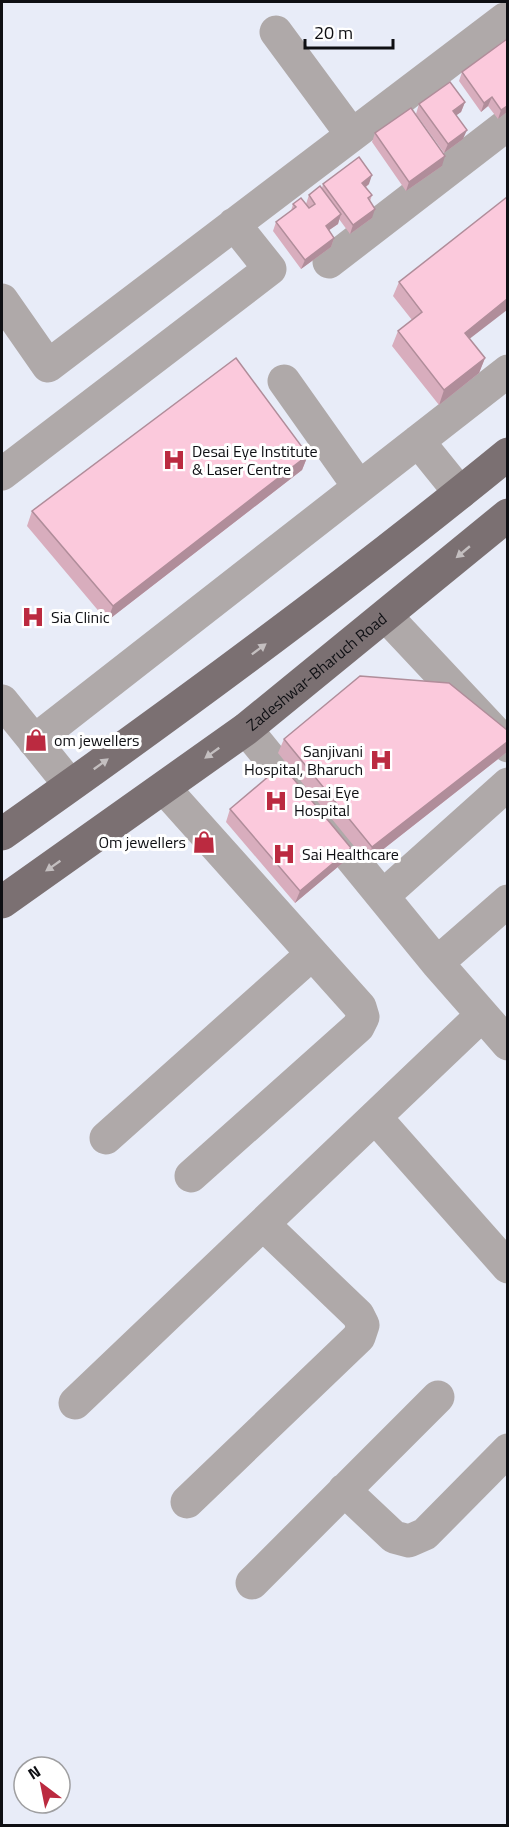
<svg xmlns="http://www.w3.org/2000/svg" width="509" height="1827" font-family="'Titillium Web',sans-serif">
<rect width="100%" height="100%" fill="#e8ecf8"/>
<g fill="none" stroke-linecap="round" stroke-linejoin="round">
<path stroke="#afa9a9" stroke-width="33" d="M276 32 352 135
M329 262 508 124
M2 300 48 366 505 19
M284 381 359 487
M418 441 460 493
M2 474 270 269 234 224
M386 616 508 746
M2 701 70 785
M246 729 437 963 508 1044
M34 741 508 371
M164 788 360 1007 363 1017 358 1027 191 1176
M384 895 508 784
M437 963 508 901
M375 1117 508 1267
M106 1138 312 954
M75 1403 482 1015
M344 1490 394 1537 409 1541 425 1534 508 1450
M187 1502 359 1337 363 1325 358 1315 263 1224
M252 1583 438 1397"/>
<g stroke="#7b7072" stroke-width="33">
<path d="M2 834C174 713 344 588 508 454"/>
<path id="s1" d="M2 902 246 729 508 515"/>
</g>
</g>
<path fill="#d8adbd" d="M507 39V112L498 119 488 106 481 112 459 81 462 72Z
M465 102 461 112 456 115 463 139 444 153 416 114 419 104Z
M375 133 442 166 406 191 372 142Z
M323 184H369L366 187 372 195 370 201 372 218 350 234 339 219 338 224 329 230 334 238 331 247 301 269 273 231 276 222 291 211 293 204H306L309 195 322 188Z
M399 282 470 339 485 358 479 373 439 405 392 346 398 331 412 320 393 296Z
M308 455 302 470 107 621 27 526 32 511Z
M507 730V752L367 862 278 753 284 739Z
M230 809 351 848 346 860 295 903 226 822Z"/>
<path fill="#b08d9a" d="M492 97 488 106 481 112 484 103Z
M465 102 461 112 450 120 453 111Z
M507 106V112L498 119 501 110Z
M467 130 463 139 444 153 448 144Z
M445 156 442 166 406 191 409 182Z
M372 175 369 184 359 192 362 183Z
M375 209 372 218 350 234 353 225Z
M341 214 338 224 322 235 326 226Z
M334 238 331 247 301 269 305 260Z
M507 299V310L459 347 465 333Z
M485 358 479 373 439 405 444 390Z
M308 455 302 470 107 621 113 606Z
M507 742V752L367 862 372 847Z
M351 848 346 860 295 903 300 891Z"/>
<path fill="#fbc9dc" stroke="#b08d9a" stroke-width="1.5" d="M507 39V106L501 110 492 97 484 103 462 72Z
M450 82 465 102 453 111 467 130 448 144 419 104Z
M411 108 445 156 409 182 375 133Z
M359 157 372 175 362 183 372 195 368 198 375 209 353 225 323 184Z
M320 186 341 214 326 226 334 238 305 260 276 222 296 207 293 204 301 198 309 208 315 204 309 195Z
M507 197V299L465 333 485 358 444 390 398 331 422 312 399 282Z
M236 358 308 455 113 606 32 511Z
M360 676 449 683 507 730V742L372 847 284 739Z
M282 765 351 848 300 891 230 809Z"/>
<defs><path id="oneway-solid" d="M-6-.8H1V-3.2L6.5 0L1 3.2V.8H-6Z" transform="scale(1.5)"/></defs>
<g fill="#c4bfc0">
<use href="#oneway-solid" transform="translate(463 552) rotate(140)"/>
<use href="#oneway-solid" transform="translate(259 649) rotate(-37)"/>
<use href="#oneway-solid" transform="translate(212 753) rotate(144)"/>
<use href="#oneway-solid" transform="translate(101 764) rotate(-36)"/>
<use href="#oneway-solid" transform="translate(53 866) rotate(145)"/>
</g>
<defs>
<g id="hospital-bare" transform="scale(1.8)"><path d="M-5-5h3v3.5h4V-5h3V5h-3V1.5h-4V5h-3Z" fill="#bb2a40" stroke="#fff" stroke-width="2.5" paint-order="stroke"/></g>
<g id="shop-bare" transform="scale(1.8)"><path d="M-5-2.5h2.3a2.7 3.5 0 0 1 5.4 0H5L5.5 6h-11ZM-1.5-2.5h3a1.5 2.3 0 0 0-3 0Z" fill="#bb2a40" stroke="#fff" stroke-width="2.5" paint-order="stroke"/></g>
</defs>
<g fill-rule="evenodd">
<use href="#hospital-bare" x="174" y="460"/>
<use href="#hospital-bare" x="33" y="617"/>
<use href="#shop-bare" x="36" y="740"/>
<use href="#hospital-bare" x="381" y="760"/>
<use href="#hospital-bare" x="276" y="801"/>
<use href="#shop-bare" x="204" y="842"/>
<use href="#hospital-bare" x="284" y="854"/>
</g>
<g text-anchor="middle" stroke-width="6" stroke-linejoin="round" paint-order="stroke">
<g font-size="16" fill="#0e0f13" stroke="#fff" text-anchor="start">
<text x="192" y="457">Desai Eye Institute<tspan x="192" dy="18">&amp; Laser Centre</tspan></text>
<text x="51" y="623">Sia Clinic</text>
<text x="54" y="746">om jewellers</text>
<text x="363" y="757" text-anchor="end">Sanjivani<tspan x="363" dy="18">Hospital, Bharuch</tspan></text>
<text x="294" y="798">Desai Eye<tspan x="294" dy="18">Hospital</tspan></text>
<text x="186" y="848" text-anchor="end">Om jewellers</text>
<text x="302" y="860">Sai Healthcare</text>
</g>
<g font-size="16" fill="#0e0f13" stroke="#fff">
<text dy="6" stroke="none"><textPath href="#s1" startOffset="390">Zadeshwar-Bharuch Road</textPath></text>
</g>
</g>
<rect width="509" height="1827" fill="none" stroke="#0e0f13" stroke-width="6"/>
<g transform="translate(42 1785) rotate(328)"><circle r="28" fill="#ffffff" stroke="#9f9fa1" stroke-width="1.5"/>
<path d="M0-4.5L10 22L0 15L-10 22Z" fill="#bb2a40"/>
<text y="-9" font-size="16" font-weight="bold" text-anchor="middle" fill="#0e0f13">N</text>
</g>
<path d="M305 39v9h88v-9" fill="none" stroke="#0e0f13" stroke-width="3"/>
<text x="314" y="39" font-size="18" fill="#0e0f13" stroke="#ffffff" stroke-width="4.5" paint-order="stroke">20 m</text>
</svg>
